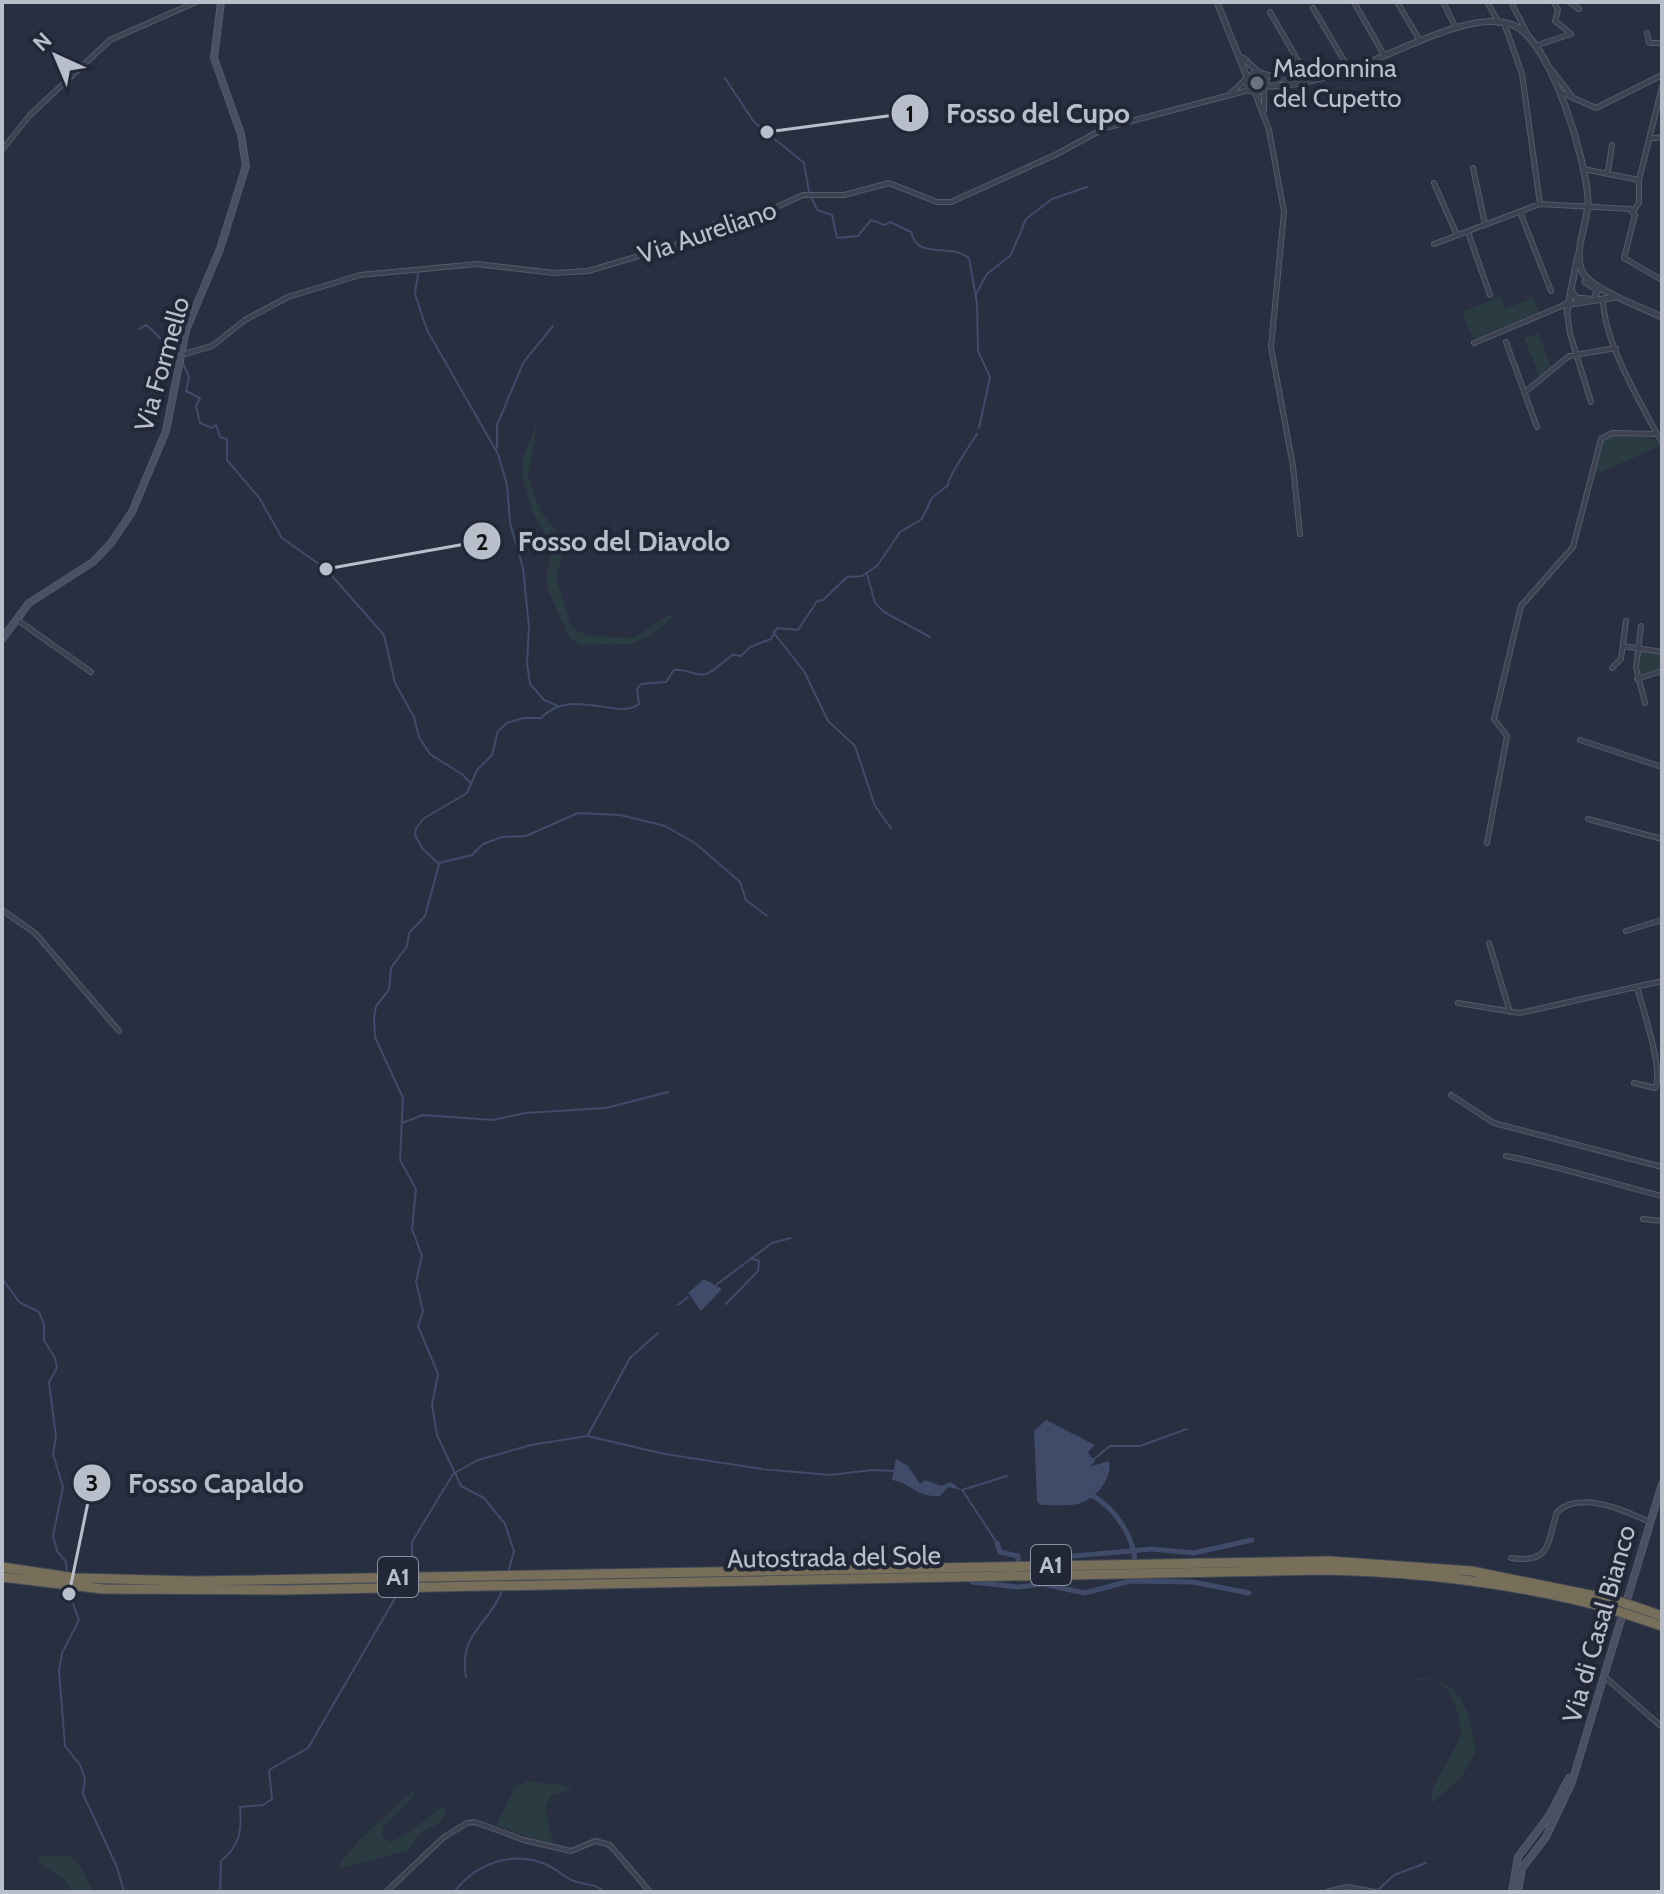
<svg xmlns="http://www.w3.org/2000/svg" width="1664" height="1894" font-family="Cabin,sans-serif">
<rect width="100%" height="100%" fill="#282f41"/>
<path fill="#2a3c42" d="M1501 296 1504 309 1533 298 1539 312 1473 339 1462 312Z
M1538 333 1551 366 1540 377 1524 339Z
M537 422 528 477 541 512 566 543 556 578 572 628 589 636 633 638 669 615 673 617 648 637 631 644 581 645 570 639 549 593 546 579 552 545 534 516 522 477V460Z
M1610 435 1651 438 1660 446 1594 475 1602 439Z
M1640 650 1662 653V668L1640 676Z
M1420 1678C1467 1683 1468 1712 1476 1751L1462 1776 1434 1802 1431 1801 1433 1788 1462 1734C1458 1715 1454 1681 1427 1680 1423 1680 1418 1681 1414 1680Z
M526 1781 569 1786V1790L552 1795 545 1808 554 1846 496 1825 514 1789Z
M416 1788 412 1798 383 1828 382 1836 389 1842C401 1840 432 1815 443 1806L446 1814 439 1823 419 1834 408 1850C396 1853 346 1869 338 1867 345 1851 400 1802 416 1788Z
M39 1856H69L79 1865 94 1892H72L65 1880 38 1862Z"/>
<path fill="#3f4b69" d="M704 1279 722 1289 701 1311 688 1293Z
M1046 1420 1095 1445 1088 1452 1095 1462 1089 1467 1109 1461C1113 1478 1096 1499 1078 1504 1071 1506 1050 1505 1041 1505L1037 1501 1034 1431Z
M896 1459 908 1466 920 1484 925 1480 941 1486 951 1482 961 1490 948 1487 940 1496C917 1498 909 1482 892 1480Z"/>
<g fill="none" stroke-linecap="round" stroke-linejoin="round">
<path stroke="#3f4b69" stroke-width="2" d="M725 78 754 122 804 163 809 191
M811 196 817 210 832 215 837 238 858 236 871 220 885 225 890 222 911 232C918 261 948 242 969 258L977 303 978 351 990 377 979 428
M418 274 415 294 427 330 498 454 507 485 510 523 523 568 529 627 527 663 530 684 544 700 558 706
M976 294 987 274 1011 255 1026 219 1052 199 1087 187
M139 329 146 325 150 328 175 353
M182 361 189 377 186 391 200 398 196 406 200 423 212 428 216 425 220 437 227 439V460L260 499 282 538 326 569 384 635 395 683 414 717 419 737 430 754 463 775 471 784
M497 448V425L523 363 553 326
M867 574 875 603 884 612 930 637
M773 632 804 671 828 721 855 746 875 806 891 828
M439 863 472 855 483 844 502 837 526 836 578 813 620 815 665 826 695 843 740 882 746 900 767 916
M402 1123 423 1115 493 1120 525 1113 606 1108 668 1092
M2 1278 19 1302 39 1312 44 1325V1340L55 1358 57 1368 49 1382 56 1437 53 1454 63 1487 53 1536 57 1551 66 1562 67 1572
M716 1285 772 1243 791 1238
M726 1304 758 1271 759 1261 751 1258
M678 1305 688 1297
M588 1435 630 1358 658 1333
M1093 1460 1110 1446H1140L1187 1429
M962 1490 1007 1476
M963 1491 997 1543
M407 1573 412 1564V1542L453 1474 478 1460 531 1445 587 1436 665 1454 762 1469 830 1475 872 1470 896 1471
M508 1573 514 1551 505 1524 484 1498 461 1486 437 1435 432 1405 438 1374 418 1326 423 1311 416 1282 422 1256 412 1229 416 1189 400 1160 403 1098 375 1037 374 1018 376 1006 389 990 391 968 407 946 409 933 425 916 439 864 422 848 415 835 416 829 423 819 467 793 477 770 492 755 498 731 507 723 523 718H541C571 686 619 721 639 704L637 689 641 684 666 682 674 670C686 668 695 677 706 674 715 671 724 660 733 655L741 656 750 647 771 639 777 628 798 630 817 601 823 600 847 577 862 576 877 566 900 532 922 519 932 498 948 485C948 476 970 445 977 434
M68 1590 79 1620 62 1653 59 1671 65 1746 80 1765 85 1778 83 1794 117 1867 124 1892
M466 1677C459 1632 487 1628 502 1591
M220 1892 221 1861C240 1846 242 1830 240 1807L263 1805 272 1799 269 1770 308 1748 398 1593
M454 1892C476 1863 515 1849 549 1866 558 1870 567 1880 577 1882 590 1886 594 1883 605 1892
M1376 1892 1394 1875 1426 1863"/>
<path stroke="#3f4b69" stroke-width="5" d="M1091 1495C1115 1507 1135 1538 1135 1564
M997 1543 1000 1552 1018 1556V1566
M1051 1558 1152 1549 1194 1553 1252 1540
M972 1582 1019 1587 1043 1584 1085 1593 1130 1581 1193 1582 1249 1593"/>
<g stroke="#545a68" stroke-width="6">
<path id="minor" d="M1354 2 1384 55
M1397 2 1419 39
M1443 2 1456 28
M1487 2 1499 23
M1511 2 1528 35
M1569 2 1579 9
M1313 8 1349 69
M1270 12 1309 80
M1504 23 1522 74 1540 204
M1647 33 1649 43H1662
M1535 46 1571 34 1555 21 1558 10 1554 2
M1552 70 1574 99
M1560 92 1596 108 1662 75
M1255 93 1269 130 1284 212 1271 347 1293 466 1300 534
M1229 95 1246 79
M1264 110V89
M1649 139 1662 137
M2 150 30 115 110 40 196 2
M1473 168 1485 224
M1583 169 1639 180 1662 87
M1608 171 1612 145
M1434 183 1457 235
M1634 210 1639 203V180
M1520 212 1551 291
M1468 232 1490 295
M1434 244 1540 204 1630 209 1635 215 1624 258 1662 280
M1603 300C1604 341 1638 398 1657 434
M1567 312 1570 334 1591 402
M1506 342 1537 427
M1474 343 1564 305
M181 355 212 346 245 320 288 297 360 275 477 264 554 273 588 271 676 245 714 224 757 216 803 195H844L889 183 937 202H951L1055 155 1105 128 1249 90
M1525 392 1569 356 1616 348
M16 619 91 672
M1641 626 1636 668 1645 703
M1623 646 1662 652
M1612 668 1621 659 1626 621
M1637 679 1662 671
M1580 740 1662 767
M1588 819 1662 839
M1487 843 1507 736 1494 719 1521 606 1573 547 1601 439 1612 433 1657 434 1662 442
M2 910 35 933 119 1031
M1626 931 1662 920
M1489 943 1510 1012
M1458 1003 1520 1013 1662 981
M1634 1083 1655 1088C1664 1071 1643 1009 1637 987
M1451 1095 1494 1123 1662 1167
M1506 1156C1559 1166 1609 1183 1662 1196
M1643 1219 1662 1221
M1511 1558C1552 1564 1547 1542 1557 1512 1580 1490 1626 1511 1650 1522
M1605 1677 1662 1727
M386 1892 444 1837 467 1823 475 1822 524 1840 571 1851 595 1841 610 1845 650 1892
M1327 1892 1347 1887 1375 1892"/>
</g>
<g stroke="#545a68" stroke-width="7">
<path id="tertiary" d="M1217 2 1247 77
M1243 58 1258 72
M1262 74 1266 80 1264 89 1257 93 1249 90 1246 81 1255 72 1290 81
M1266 86C1297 87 1331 76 1360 66 1396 53 1477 7 1515 26 1552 44 1587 162 1588 201 1588 223 1572 253 1583 273 1593 290 1644 308 1662 317
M1578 255 1571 290 1576 298 1588 299
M1585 282 1598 290 1595 296
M1564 305 1616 297
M1567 312 1571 290"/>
</g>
<g stroke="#545a68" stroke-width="8">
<path id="secondary" d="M2 639 29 603 93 562 111 543 132 512 166 431 186 330 220 249 246 166 241 134 214 58 221 2
M1512 1892 1518 1857 1549 1816 1569 1778
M1518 1892 1522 1868 1546 1837 1572 1782 1662 1484"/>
</g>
<g stroke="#444a58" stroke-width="11">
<path id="motorway" d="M2 1567 75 1578 194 1581 1329 1561 1471 1571 1615 1600
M2 1577 103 1589 282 1590 1323 1570C1422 1572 1517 1583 1611 1609
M1636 1607 1662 1616
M1632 1616 1662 1626"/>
</g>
<use href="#minor" stroke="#3c4251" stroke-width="4"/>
<use href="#tertiary" stroke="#3c4251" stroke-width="5"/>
<use href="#secondary" stroke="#4a5064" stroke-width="6"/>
<use href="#motorway" stroke="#776f59" stroke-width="9"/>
<g stroke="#444a58" stroke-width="11" stroke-linecap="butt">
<path id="motorway-bridge" d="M1615 1600 1636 1607
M1611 1609 1632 1616"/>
</g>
<use href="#motorway-bridge" stroke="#776f59" stroke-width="9"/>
</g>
<circle fill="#6b7280" stroke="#212736" stroke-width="3" cx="1257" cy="83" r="8"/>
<g text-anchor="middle" stroke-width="8" stroke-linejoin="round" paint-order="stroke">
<g fill="#212736" stroke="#8b919e" stroke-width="2">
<rect x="1031" y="1545" width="40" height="40" rx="6"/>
<rect x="378" y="1557" width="40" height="40" rx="6"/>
</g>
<g font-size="24" font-weight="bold" fill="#b9becb">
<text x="1051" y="1573">A1</text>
<text x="398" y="1585">A1</text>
</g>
<g font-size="26" fill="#b9becb" stroke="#212736" text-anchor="start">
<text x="1273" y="77">Madonnina<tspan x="1273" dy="30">del Cupetto</tspan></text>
</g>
<g font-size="26" fill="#b9becb" stroke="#212736">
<text transform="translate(707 232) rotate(-19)" y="9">Via Aureliano</text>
<text transform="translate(162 364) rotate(-74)" y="9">Via Formello</text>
<text transform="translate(834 1557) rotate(-1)" y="9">Autostrada del Sole</text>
<text transform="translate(1599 1624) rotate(-74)" y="9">Via di Casal Bianco</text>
</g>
</g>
<path fill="none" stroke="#b9becb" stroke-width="3" d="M767 132L910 113M326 569L482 541M69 1594L92 1483"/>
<g fill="#b9becb" stroke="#212736" stroke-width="3">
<circle cx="767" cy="132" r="8"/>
<circle cx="326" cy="569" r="8"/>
<circle cx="69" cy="1594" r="8"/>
<circle cx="910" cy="113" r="20"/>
<circle cx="482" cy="541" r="20"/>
<circle cx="92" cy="1483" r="20"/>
</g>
<g font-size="24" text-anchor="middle" font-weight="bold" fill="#111">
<text x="910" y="122">1</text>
<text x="482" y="550">2</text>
<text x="92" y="1491">3</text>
</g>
<g font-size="28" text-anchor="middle" font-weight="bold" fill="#b9becb" stroke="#212736" stroke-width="8" stroke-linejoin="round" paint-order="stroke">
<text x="1038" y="123">Fosso del Cupo</text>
<text x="624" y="551">Fosso del Diavolo</text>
<text x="216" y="1493">Fosso Capaldo</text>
</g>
<rect width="1664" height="1894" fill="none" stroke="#b9becb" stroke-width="8"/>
<g transform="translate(56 56) rotate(316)" stroke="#212736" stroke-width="6" paint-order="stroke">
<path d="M0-6L14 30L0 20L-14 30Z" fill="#b9becb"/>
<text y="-12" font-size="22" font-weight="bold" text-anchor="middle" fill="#b9becb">N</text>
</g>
</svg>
